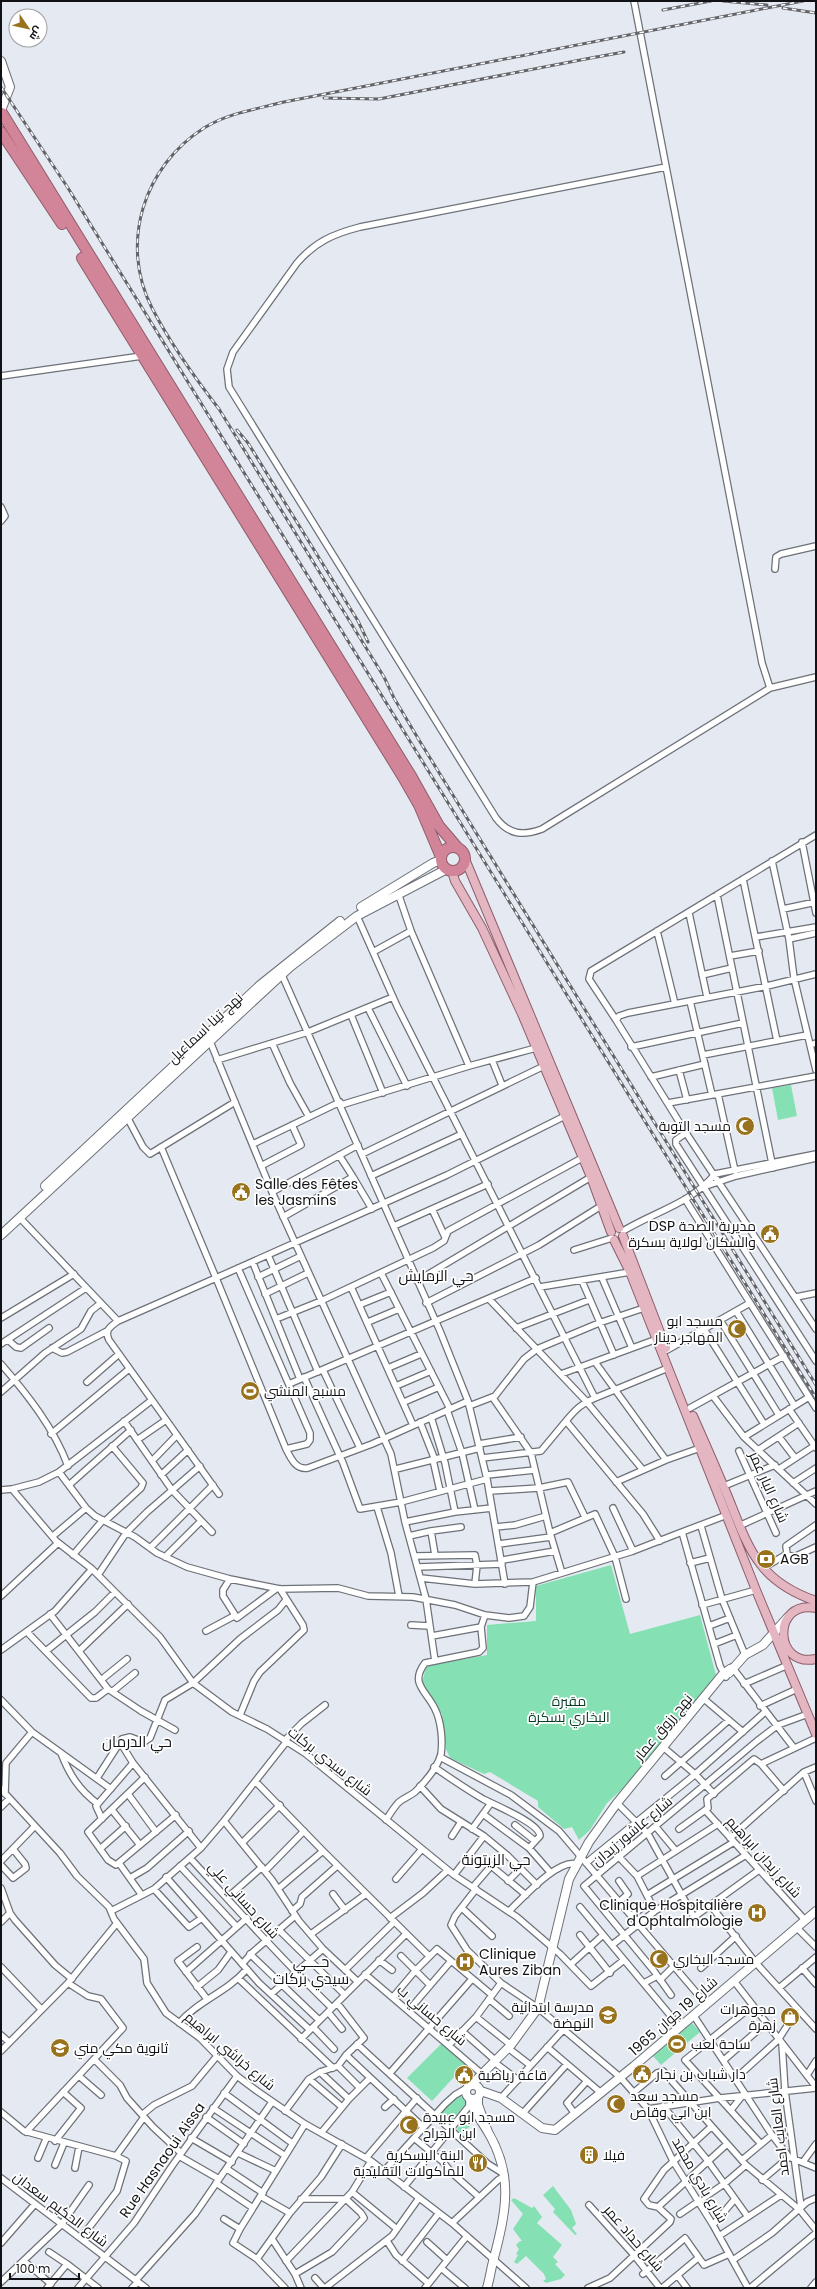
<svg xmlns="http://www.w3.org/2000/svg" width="817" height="2289" font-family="Poppins,Cairo,sans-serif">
<rect width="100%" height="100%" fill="#e5eaf2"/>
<path fill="#85e0b3" d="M791 1085 797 1116 778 1120 772 1088Z
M611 1565 630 1634 700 1615 716 1675 631 1781 607 1803 590 1830 579 1840 572 1827 564 1829 538 1807V1801L490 1772 484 1774 450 1758 446 1749 442 1714 422 1684 426 1666 487 1655V1625L536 1621V1586Z
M692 2023 700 2032 661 2065 653 2056Z
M442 2043 466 2064 432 2101 407 2078Z
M457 2096H461L467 2102 451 2122 440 2113Z
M466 2114 475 2121 462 2134 457 2129Z
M553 2186 571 2210 576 2224 572 2228 577 2234 575 2235 553 2212 555 2209 543 2195Z
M514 2198 532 2208 534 2206 542 2217 537 2223 562 2245 553 2257 558 2262 555 2264 565 2275 561 2279 546 2283 543 2281 546 2279 544 2274 526 2256 517 2264 514 2262 518 2255 516 2254 519 2249 516 2245 520 2241H522L513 2229 523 2214 511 2200Z"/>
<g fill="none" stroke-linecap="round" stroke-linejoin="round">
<g stroke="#6d7178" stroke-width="8">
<path id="street" d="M634 1 762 663 770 688
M666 167 360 227C333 234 315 242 297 263L233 352 227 369 229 387 496 818C509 835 523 836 542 829L770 688 816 677
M1 376 142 356
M1 507 5 516 1 521
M775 569 776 557 781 554 816 546
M802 842 816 913
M772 861 789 939 794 978 816 1070
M743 879 777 1041
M398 893 411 931
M717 895 773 1168
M783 909 816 902
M689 913 707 997
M357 916 397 1006 595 1398 668 1368
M657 931 675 1004
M756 937 816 927
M789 939 816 933
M373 952 411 931 469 1066
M730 956 759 951
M816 974 767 986 628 1013 619 1016 616 1020 686 1133 816 1329
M282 975 440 1331 468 1401
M702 975 732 968
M690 1001 712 1095
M368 1008 407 1086
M351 1015 383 1093
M616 1020 589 979 591 971 816 835
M209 1039 272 1192 391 1454 405 1522 426 1599 435 1661
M272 1043 290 1083 309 1117
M810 1045 816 1043
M631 1047 743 1023
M703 1055 807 1035
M217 1060 308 1032 393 997
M492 1060 502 1085
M679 1070 687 1100
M651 1077 705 1064
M718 1094 735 1171
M668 1103 816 1076
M341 1105 469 1066 536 1048
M126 1115 143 1147 150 1154 235 1102
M686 1133 676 1140V1144L816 1361
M253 1144 340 1102
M362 1154 544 1066
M261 1166 301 1145 292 1125
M371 1176 462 1134
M353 1177 372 1209
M706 1186 736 1176 816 1158
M272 1192 358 1145
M685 1199 750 1303
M432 1209 445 1237
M283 1217 353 1177 339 1155
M20 1218 118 1321
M394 1226 488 1184
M623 1231C654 1212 692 1203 715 1174L816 1154
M574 1250 612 1238
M268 1255 318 1372
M253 1263 300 1379
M238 1268 310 1433V1440L307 1444 286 1449 216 1278 447 1175 565 1116
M381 1273 450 1409
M258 1277 301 1256
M602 1278 632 1348
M417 1281 591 1177
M582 1281 614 1355
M351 1287 413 1425
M540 1287 630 1272
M265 1294 308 1273
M796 1297 816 1293
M489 1299 586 1401 643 1470
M426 1303 539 1245 601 1206
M359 1305 391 1292
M736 1311 794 1405
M1 1318 74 1274
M276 1319 321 1301 433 1248 444 1241 448 1231 582 1158
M720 1320 779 1415
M368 1322 399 1309
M516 1328 589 1300
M704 1329 764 1424
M8 1340 16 1347 21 1348 49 1328
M1 1344 86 1288
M52 1348 62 1353 67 1352 107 1331
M667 1350 750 1303 816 1408
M595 1362 666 1460
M1 1364C27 1394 54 1428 68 1466
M388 1368 421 1354
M323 1370 360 1448
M561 1374 657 1339
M304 1377 343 1463 360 1509 401 1502 487 1479
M87 1382 119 1354
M289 1384 536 1278
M396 1386 431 1371
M1 1392 45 1353 81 1329 91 1311 101 1303
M713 1396 744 1437 816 1504
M493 1398 531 1453 550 1533
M595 1398C582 1403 575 1410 566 1421L643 1514 660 1541
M152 1400 219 1494
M404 1402 439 1387
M469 1406 495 1396 524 1359 537 1349 599 1323 644 1308
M690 1408 784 1356
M789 1409 816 1448
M447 1410 462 1453 475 1510
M431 1417 445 1463 455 1512
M124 1421 172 1490 212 1532
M420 1422 435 1460
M51 1434 129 1369
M744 1437 809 1397
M779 1437 795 1458
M137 1440 166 1420
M479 1444 521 1437
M286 1449C291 1459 296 1470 308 1468L372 1444 468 1401 487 1479 505 1584
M758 1450 799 1423
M739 1451 776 1533
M482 1458 541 1451 566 1421
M433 1460 440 1491
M152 1461 177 1435
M396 1469 480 1448
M779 1469 814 1446
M59 1472 152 1400 109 1340C104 1330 111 1326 118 1321L216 1278 161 1147
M161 1475 188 1450
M487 1475 535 1470
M616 1482 666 1460 700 1448
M793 1483 816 1468
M69 1485 131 1430
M724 1486 775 1465
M12 1489 39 1482 59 1472 86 1508 95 1516 135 1537 157 1553 187 1567 230 1579 280 1589 338 1588 368 1596 413 1597 455 1605 485 1615
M1 1490 12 1489 56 1541 92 1569 160 1637 193 1683 232 1712 267 1729 306 1754 454 1875 517 1917 560 1954 591 1986 624 1960
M490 1491 539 1488 568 1482 585 1517
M377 1507 391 1553 399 1596
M613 1508 633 1551
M105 1521 141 1488 143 1483 112 1446
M405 1522 455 1512 492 1508
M701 1526 722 1599 745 1655
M739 1526 816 1491
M496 1527 515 1525 546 1516
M431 1531 461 1527
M682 1532 727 1515
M53 1536 86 1508
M409 1536 431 1531 435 1555
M499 1544 551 1537
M150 1548 213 1485
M787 1554 786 1546 816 1525
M73 1555 103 1520
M415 1556 475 1555 477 1565 475 1584
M165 1557 201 1521
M503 1560 555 1551
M690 1563 710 1558
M418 1567 502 1564
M763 1568 787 1554 794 1557 816 1547
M562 1573 550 1533 595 1514 615 1557 626 1599
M98 1575 126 1533 147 1512 200 1466
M421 1578 475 1584 533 1582 633 1551 682 1532 720 1666 726 1677
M230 1579 223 1590V1596L237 1618 276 1589
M1 1596 58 1543
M702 1605 756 1590
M50 1614 108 1689 141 1711 175 1730
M411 1625 429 1626
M709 1626 730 1618
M206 1631 234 1616
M27 1632 91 1698H96L108 1689
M432 1636 481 1627
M714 1644 737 1635
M1 1650 55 1611 92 1569
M46 1651 95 1612 115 1592
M79 1651 128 1604
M732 1667 794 1748
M101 1680 127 1659
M744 1684 788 1665
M113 1691 135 1673
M704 1699 743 1732
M1 1700 32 1732 111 1789
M760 1706 797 1689
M240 1715 254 1681 260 1672 304 1630 303 1625 280 1589
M285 1740 302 1723 325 1705
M120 1742 133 1763 201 1848
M663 1747 695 1774 714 1794
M61 1753C69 1774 79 1790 98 1804
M440 1757 511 1795 559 1831 706 2004
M761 1764 784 1791
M434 1767C450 1778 466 1789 483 1799 494 1805 540 1823 540 1836L529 1848
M804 1772 816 1801
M665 1776 729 1720
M145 1777 88 1832 108 1860 116 1865 176 1815
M97 1778 122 1739 130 1737 144 1742 150 1738 165 1700 193 1683 240 1639 278 1610 286 1600
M256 1782 323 1851 429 1956
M420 1786 441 1809 484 1836 507 1855 537 1885
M1 1789 60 1853 77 1876 109 1907 114 1919 144 1959 147 1983 166 2013 200 2038 237 2076 257 2091 305 2124 371 2161 452 2223 526 2288
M5 1794 6 1763 32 1732
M128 1794 156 1832
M617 1803 648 1834 694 1917 759 1870
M1 1807 9 1799
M112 1810 140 1845
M705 1810 805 1920
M483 1814 529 1848 550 1872
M102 1819 96 1806 133 1763
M386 1820C390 1814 394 1807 399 1802 404 1798 410 1796 415 1792 424 1783 438 1767 441 1754 443 1740 441 1721 435 1709 427 1691 409 1684 425 1663L479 1652 483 1648 481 1627 485 1615 509 1618 524 1616 530 1607 533 1582
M224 1821 287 1741
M515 1825 535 1841
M656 1827 676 1851
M472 1829 491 1803
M679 1829 708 1808 707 1799 754 1759 761 1764 816 1738
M452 1836 461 1822
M730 1838 804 1772 816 1767
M243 1842 280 1805
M100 1849 126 1826
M619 1857 637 1876 655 1911
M190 1858C237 1909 282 1960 332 2008
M484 1860 526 1895
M1 1861 34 1827
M119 1863 141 1894
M586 1863 692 1777 765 1712
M1 1865 13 1878 26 1868 25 1864 13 1849
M180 1866 236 1926
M265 1871 304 1831
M454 1875 484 1836
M637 1876 718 1824
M166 1877 259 1983 310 2030
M130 1878 147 1868 189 1831
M396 1879 422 1849
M508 1881 521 1868
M473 1887 491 1866
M1 1888 10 1913 15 1920 55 1965 72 1979
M154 1889 189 1927 202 1918
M278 1889 323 1851
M476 1889 455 1916 451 1925 467 1950 501 1983 538 2008 620 2077 648 2109 673 2161 713 2225 748 2288
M333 1894 345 1910
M647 1895 734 1842
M227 1898 262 1867
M619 1902 628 1894 619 1881
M711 1906 756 1963 816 2029
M580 1907 680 2027
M462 1908 492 1936
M111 1911 154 1889 201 1848 224 1821 272 1880 299 1921 323 1949 358 1982
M292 1911 300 1904 302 1897 337 1866
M509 1911C522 1899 558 1858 577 1864
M631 1916 650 1902
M390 1918 423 1893 448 1870
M1 1922 10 1913
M797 1928 816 1947
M279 1930 345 1995
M311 1934 366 1894
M580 1935 610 1973
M612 1945 655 1911 746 1855
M197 1947 178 1961 207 1999
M250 1954 319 2020
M401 1956 430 1985
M379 1960 392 1970
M242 1964 253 1952 295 1916
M571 1964 603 1935
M1 1967 41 2009
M701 1968 736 1936
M802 1968 816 1984
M345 1970 394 1922
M186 1972 247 1918
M365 1974 482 2074
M239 1979 333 2068
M660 1980 673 1967
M734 1981 816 2087
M644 1983 657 1976
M197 1987 218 1970 231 1952
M779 1988 816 1957
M271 1994 323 1949
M671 1995 654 1971 584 1886 757 1741 778 1725 808 1714
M393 1997 415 1971 437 1949 492 1995
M489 1999 509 2016
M752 2006 685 2060 761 2144
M409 2010 451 1961
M328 2012 342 2029
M694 2016 772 2135 789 2157 816 2168
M476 2017 511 2045
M179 2023C199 2000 226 1993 247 1969
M313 2027 334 2049
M462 2031 496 2061
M1 2035 9 2042
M301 2039 406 1934
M357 2044 488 2164 504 2174
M782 2044 785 2091 801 2207
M449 2045 476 2017 501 1983
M547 2047 600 2092
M508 2048 530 2065
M1 2051 68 1983 117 1923
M346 2055 423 2127
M94 2059 120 2085 127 2098 153 2127 181 2153
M724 2060 766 2023
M494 2062 518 2080
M338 2066 360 2088
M320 2072 349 2099
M390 2073 472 1979
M807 2075 816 2061
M79 2076 101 2095
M309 2079 342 2107
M735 2079 778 2040 798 2009
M224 2093 292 2143
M633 2093 657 2073 663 2071 746 2165 800 2210 816 2230
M501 2098 563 2030
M663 2106 708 2161 748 2217
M385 2107 394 2099
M213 2108 284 2155
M648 2109 720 2098 816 2088
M731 2110 742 2096
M285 2111 309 2079 320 2072 338 2066 346 2055 364 2038 337 2003
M1 2112 24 2131 116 2156 126 2161 117 2191 81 2238
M523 2113 567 2064
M143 2114 154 2105 192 2086 217 2056
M575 2114 567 2103 587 2081
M206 2117 244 2144
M26 2132 123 2028 101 1999 88 1996 68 1983
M321 2133 349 2099 370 2078
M191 2138 232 2162
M414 2138 443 2162 451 2172 479 2197
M55 2141 81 2108 63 2092
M238 2153 276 2171
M116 2156 144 2117
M179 2156 219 2179
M38 2158 46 2139
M366 2158 417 2098
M742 2160 772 2135
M803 2162 816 2144
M55 2165 64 2143
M75 2168 79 2147
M227 2169 263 2193
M384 2171 445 2104 455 2095 467 2088
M1 2178 146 2288
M762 2180 789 2157
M216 2183 253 2208
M404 2187 469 2106V2099
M352 2192 397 2229
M262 2197 290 2213 257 2259 285 2288
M589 2205 634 2255 660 2288
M658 2207 727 2144
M290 2213 321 2177 342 2144
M680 2214 724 2184 746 2165
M224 2219 240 2229 305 2124
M452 2223 498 2180 505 2176
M713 2225 734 2200
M240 2229 233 2243 257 2259
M719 2236 781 2195
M272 2239 295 2274 301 2288
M387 2241 396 2255 428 2283
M427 2242 447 2260
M1 2243 35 2204
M49 2252 67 2264
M733 2260 772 2233 807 2202 816 2198
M24 2261 51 2284
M286 2261 352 2192 371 2161
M402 2261 439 2213
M295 2274 332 2252 364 2218 361 2213 346 2199H301
M643 2274 685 2238 704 2265 729 2254
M678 2276 687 2288
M315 2278 324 2288
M136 2280 195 2214 272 2102
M1 2282 61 2225 89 2185
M47 2288 67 2264 98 2288
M78 2288 134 2223 172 2166 237 2076
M132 2288 138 2282
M325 2288 392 2236 419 2198
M425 2288 441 2268
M465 2288 441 2268 467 2236
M588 2288 610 2278 670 2222 671 2219 658 2207 649 2205 644 2199 664 2170 711 2127
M662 2288 698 2258
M750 2288 816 2233
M811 2288 816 2282"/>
</g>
<g stroke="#6d7178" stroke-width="10">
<path id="secondary" d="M1 61 10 87 2 108
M361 907 433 863 441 860
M45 1186 260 985 340 921
M1 1235 290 967 357 916 447 869
M729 1673 745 1655 763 1645 788 1617
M466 2092a7 7 0 1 1 14 0a7 7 0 1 1-14 0Z
M471 2085 511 2045 538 2008 569 1879 589 1842 617 1803 723 1674 730 1669
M481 2091 501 2098 542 2128 555 2130 634 2066 816 1911
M473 2100V2108L488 2132 478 2105V2098
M487 2288C490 2278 491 2268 494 2258 506 2211 514 2176 488 2132"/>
</g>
<g stroke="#8e5d6a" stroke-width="10">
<path id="primary" d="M465 859 619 1228
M452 871 455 881 482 928 522 1014 591 1177 611 1232
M623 1236 666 1348
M614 1240 630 1272 756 1590 816 1734
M693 1416C705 1443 717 1470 728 1497 749 1549 758 1581 816 1601
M816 1608C772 1599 773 1668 816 1659"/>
</g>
<g stroke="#8e5d6a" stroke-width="12">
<path id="highway" d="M2 113 411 776 439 826 457 847
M1 132 62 224
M82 258 403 777 419 805 441 857
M441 859a12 12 0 1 1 24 0a12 12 0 1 1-24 0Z"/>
</g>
<use href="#street" stroke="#fff" stroke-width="5.5"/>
<use href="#secondary" stroke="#fff" stroke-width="8"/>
<use href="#primary" stroke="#e4b6c1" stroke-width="8"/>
<use href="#highway" stroke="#d28598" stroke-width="10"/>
<g stroke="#626469" stroke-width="3">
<path id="rail" d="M723 1 767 5
M803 1 284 102C257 109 228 113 204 128 144 166 119 243 152 308 170 343 195 378 219 409L384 677 394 698 419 740 816 1385
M783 8 816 13
M663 10 711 1
M591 58 624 52
M1 87 68 188 816 1398
M324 98 379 99 596 57
M237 430 248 443 358 621 368 642"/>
</g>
<use href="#rail" stroke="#fff" stroke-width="1.5" stroke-dasharray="4.5" stroke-linecap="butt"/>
</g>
<defs>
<g id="mosque-disc" transform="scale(1)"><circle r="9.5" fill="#98721d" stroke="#fff"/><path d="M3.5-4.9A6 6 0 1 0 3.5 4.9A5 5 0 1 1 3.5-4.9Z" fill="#fff"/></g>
<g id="civic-disc" transform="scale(1)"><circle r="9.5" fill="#98721d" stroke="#fff"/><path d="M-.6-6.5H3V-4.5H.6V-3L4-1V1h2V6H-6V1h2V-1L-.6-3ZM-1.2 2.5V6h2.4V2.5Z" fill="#fff"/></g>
<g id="stadium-disc" transform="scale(1)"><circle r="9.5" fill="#98721d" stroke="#fff"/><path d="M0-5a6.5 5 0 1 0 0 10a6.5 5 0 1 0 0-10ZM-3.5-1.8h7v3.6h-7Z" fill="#fff"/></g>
<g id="bank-disc" transform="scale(1)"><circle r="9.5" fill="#98721d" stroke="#fff"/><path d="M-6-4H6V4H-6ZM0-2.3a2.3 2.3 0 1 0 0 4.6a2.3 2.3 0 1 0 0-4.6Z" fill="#fff"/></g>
<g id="hospital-disc" transform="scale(1)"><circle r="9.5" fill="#98721d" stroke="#fff"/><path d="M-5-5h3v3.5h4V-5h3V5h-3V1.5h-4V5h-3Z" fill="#fff"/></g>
<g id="school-disc" transform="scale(1)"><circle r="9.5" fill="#98721d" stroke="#fff"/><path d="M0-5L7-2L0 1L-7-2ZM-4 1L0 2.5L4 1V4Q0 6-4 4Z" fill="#fff"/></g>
<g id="shop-disc" transform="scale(1)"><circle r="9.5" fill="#98721d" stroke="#fff"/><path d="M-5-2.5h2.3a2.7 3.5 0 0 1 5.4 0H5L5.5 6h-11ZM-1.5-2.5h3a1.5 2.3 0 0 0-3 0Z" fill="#fff"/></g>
<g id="building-disc" transform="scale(1)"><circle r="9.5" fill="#98721d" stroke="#fff"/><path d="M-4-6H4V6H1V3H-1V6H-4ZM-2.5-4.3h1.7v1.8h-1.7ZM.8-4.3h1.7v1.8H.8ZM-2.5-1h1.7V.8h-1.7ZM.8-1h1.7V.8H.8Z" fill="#fff"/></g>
<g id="restaurant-disc" transform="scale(1)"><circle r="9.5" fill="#98721d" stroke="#fff"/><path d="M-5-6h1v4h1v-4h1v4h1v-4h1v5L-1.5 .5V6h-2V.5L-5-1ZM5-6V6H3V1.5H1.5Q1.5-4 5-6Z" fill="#fff"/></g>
</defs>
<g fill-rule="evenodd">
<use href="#mosque-disc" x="745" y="1126"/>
<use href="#civic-disc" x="241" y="1192"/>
<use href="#civic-disc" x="770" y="1234"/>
<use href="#mosque-disc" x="737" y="1329"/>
<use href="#stadium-disc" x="250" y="1391"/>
<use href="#bank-disc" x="766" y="1559"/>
<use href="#hospital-disc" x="757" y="1913"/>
<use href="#mosque-disc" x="659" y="1959"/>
<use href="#hospital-disc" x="465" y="1962"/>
<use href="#school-disc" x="608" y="2015"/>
<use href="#shop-disc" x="790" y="2017"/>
<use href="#stadium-disc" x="677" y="2044"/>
<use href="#school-disc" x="60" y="2048"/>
<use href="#civic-disc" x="642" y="2074"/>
<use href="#civic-disc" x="464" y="2075"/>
<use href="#mosque-disc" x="616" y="2104"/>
<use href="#mosque-disc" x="409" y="2125"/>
<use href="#building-disc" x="589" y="2155"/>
<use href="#restaurant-disc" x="478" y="2163"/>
</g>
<g text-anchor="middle" stroke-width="3.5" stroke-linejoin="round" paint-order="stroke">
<g font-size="14" fill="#111215" stroke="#fff">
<text transform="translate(205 1028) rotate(-43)" y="5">نهج تينا اسماعيل</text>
<text transform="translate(769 1487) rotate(66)" y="5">شارع البار عمر</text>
<text transform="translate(663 1727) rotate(-50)" y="5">نهج رزوق عمار</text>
<text transform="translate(330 1761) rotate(38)" y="5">شارع سيدي بركات</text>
<text transform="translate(632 1831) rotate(-40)" y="5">شارع عاشور زيدان</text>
<text transform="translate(764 1857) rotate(48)" y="5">شارع زيدان ابراهيم</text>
<text transform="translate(244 1900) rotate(48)" y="5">شارع حساني علي</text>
<text transform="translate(432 2015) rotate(40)" y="5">شارع حساني ب</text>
<text transform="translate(673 2016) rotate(-41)" y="5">شارع 19 جوان 1965</text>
<text transform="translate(230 2051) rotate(40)" y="5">شارع خراشي ابراهيم</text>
<text transform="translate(778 2127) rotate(-97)" y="5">شارع العايب احمد</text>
<text transform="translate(162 2160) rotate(-55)" y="5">Rue Hasnaoui Aissa</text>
<text transform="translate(700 2180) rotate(60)" y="5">شارع بادي محمد</text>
<text transform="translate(61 2209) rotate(37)" y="5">شارع الحكيم سعدان</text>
<text transform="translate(634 2238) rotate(49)" y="5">شارع حداد عمر</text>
</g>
<g font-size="14" fill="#111215" stroke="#fff" text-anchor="start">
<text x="731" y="1131" text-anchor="end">مسجد التوبة</text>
<text x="255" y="1189">Salle des Fêtes<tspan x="255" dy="16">les Jasmins</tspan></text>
<text x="756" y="1231" text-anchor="end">DSP مديرية الصحة<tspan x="756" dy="16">والسكان لولاية بسكرة</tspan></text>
<text x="723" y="1326" text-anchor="end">مسجد ابو<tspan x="723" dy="16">المهاجر دينار</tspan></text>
<text x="264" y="1396">مسبح المنشي</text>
<text x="780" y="1564">AGB</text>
<text x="743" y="1910" text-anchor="end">Clinique Hospitalière<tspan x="743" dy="16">d'Ophtalmologie</tspan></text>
<text x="479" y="1959">Clinique<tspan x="479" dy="16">Aures Ziban</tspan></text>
<text x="673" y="1964">مسجد البخاري</text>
<text x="594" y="2012" text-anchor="end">مدرسة ابتدائية<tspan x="594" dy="16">النهضة</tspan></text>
<text x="776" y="2014" text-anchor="end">مجوهرات<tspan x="776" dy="16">زهرة</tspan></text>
<text x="691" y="2049">ساحة لعب</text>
<text x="74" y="2053">ثانوية مكي مني</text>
<text x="656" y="2079">دار شباب بن نجار</text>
<text x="478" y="2080">قاعة رياضية</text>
<text x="630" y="2101">مسجد سعد<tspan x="630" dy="16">ابن ابي وقاص</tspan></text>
<text x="423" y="2122">مسجد ابو عبيدة<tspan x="423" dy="16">ابن الجراح</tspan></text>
<text x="464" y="2160" text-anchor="end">البنة البسكرية<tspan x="464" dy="16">للمأكولات التقليدية</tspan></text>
<text x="603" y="2160">فيلا</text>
</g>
<g font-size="14" fill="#083925" stroke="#fff">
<text x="569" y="1706">مقبرة<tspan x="569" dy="16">البخاري بسكرة</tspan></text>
</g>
<g font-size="15" fill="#111215" stroke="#fff">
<text x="436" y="1281">حي الرمايش</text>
<text x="137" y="1747">حي الدرمان</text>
<text x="496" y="1865">حي الزيتونة</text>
<text x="311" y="1967">حــــي<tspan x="311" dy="17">سيدي بركات</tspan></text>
</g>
</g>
<rect width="817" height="2289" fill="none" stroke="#111215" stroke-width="4"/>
<g transform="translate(28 28) rotate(124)"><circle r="19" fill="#ffffff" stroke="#a0a0a1"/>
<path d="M0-3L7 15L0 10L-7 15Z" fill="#98721d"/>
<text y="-6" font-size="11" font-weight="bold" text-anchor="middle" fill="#111215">ش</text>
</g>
<path d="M10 2273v6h69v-6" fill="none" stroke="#111215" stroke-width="2"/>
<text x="16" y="2273" font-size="12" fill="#111215" stroke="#ffffff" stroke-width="3" paint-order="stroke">100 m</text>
</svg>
